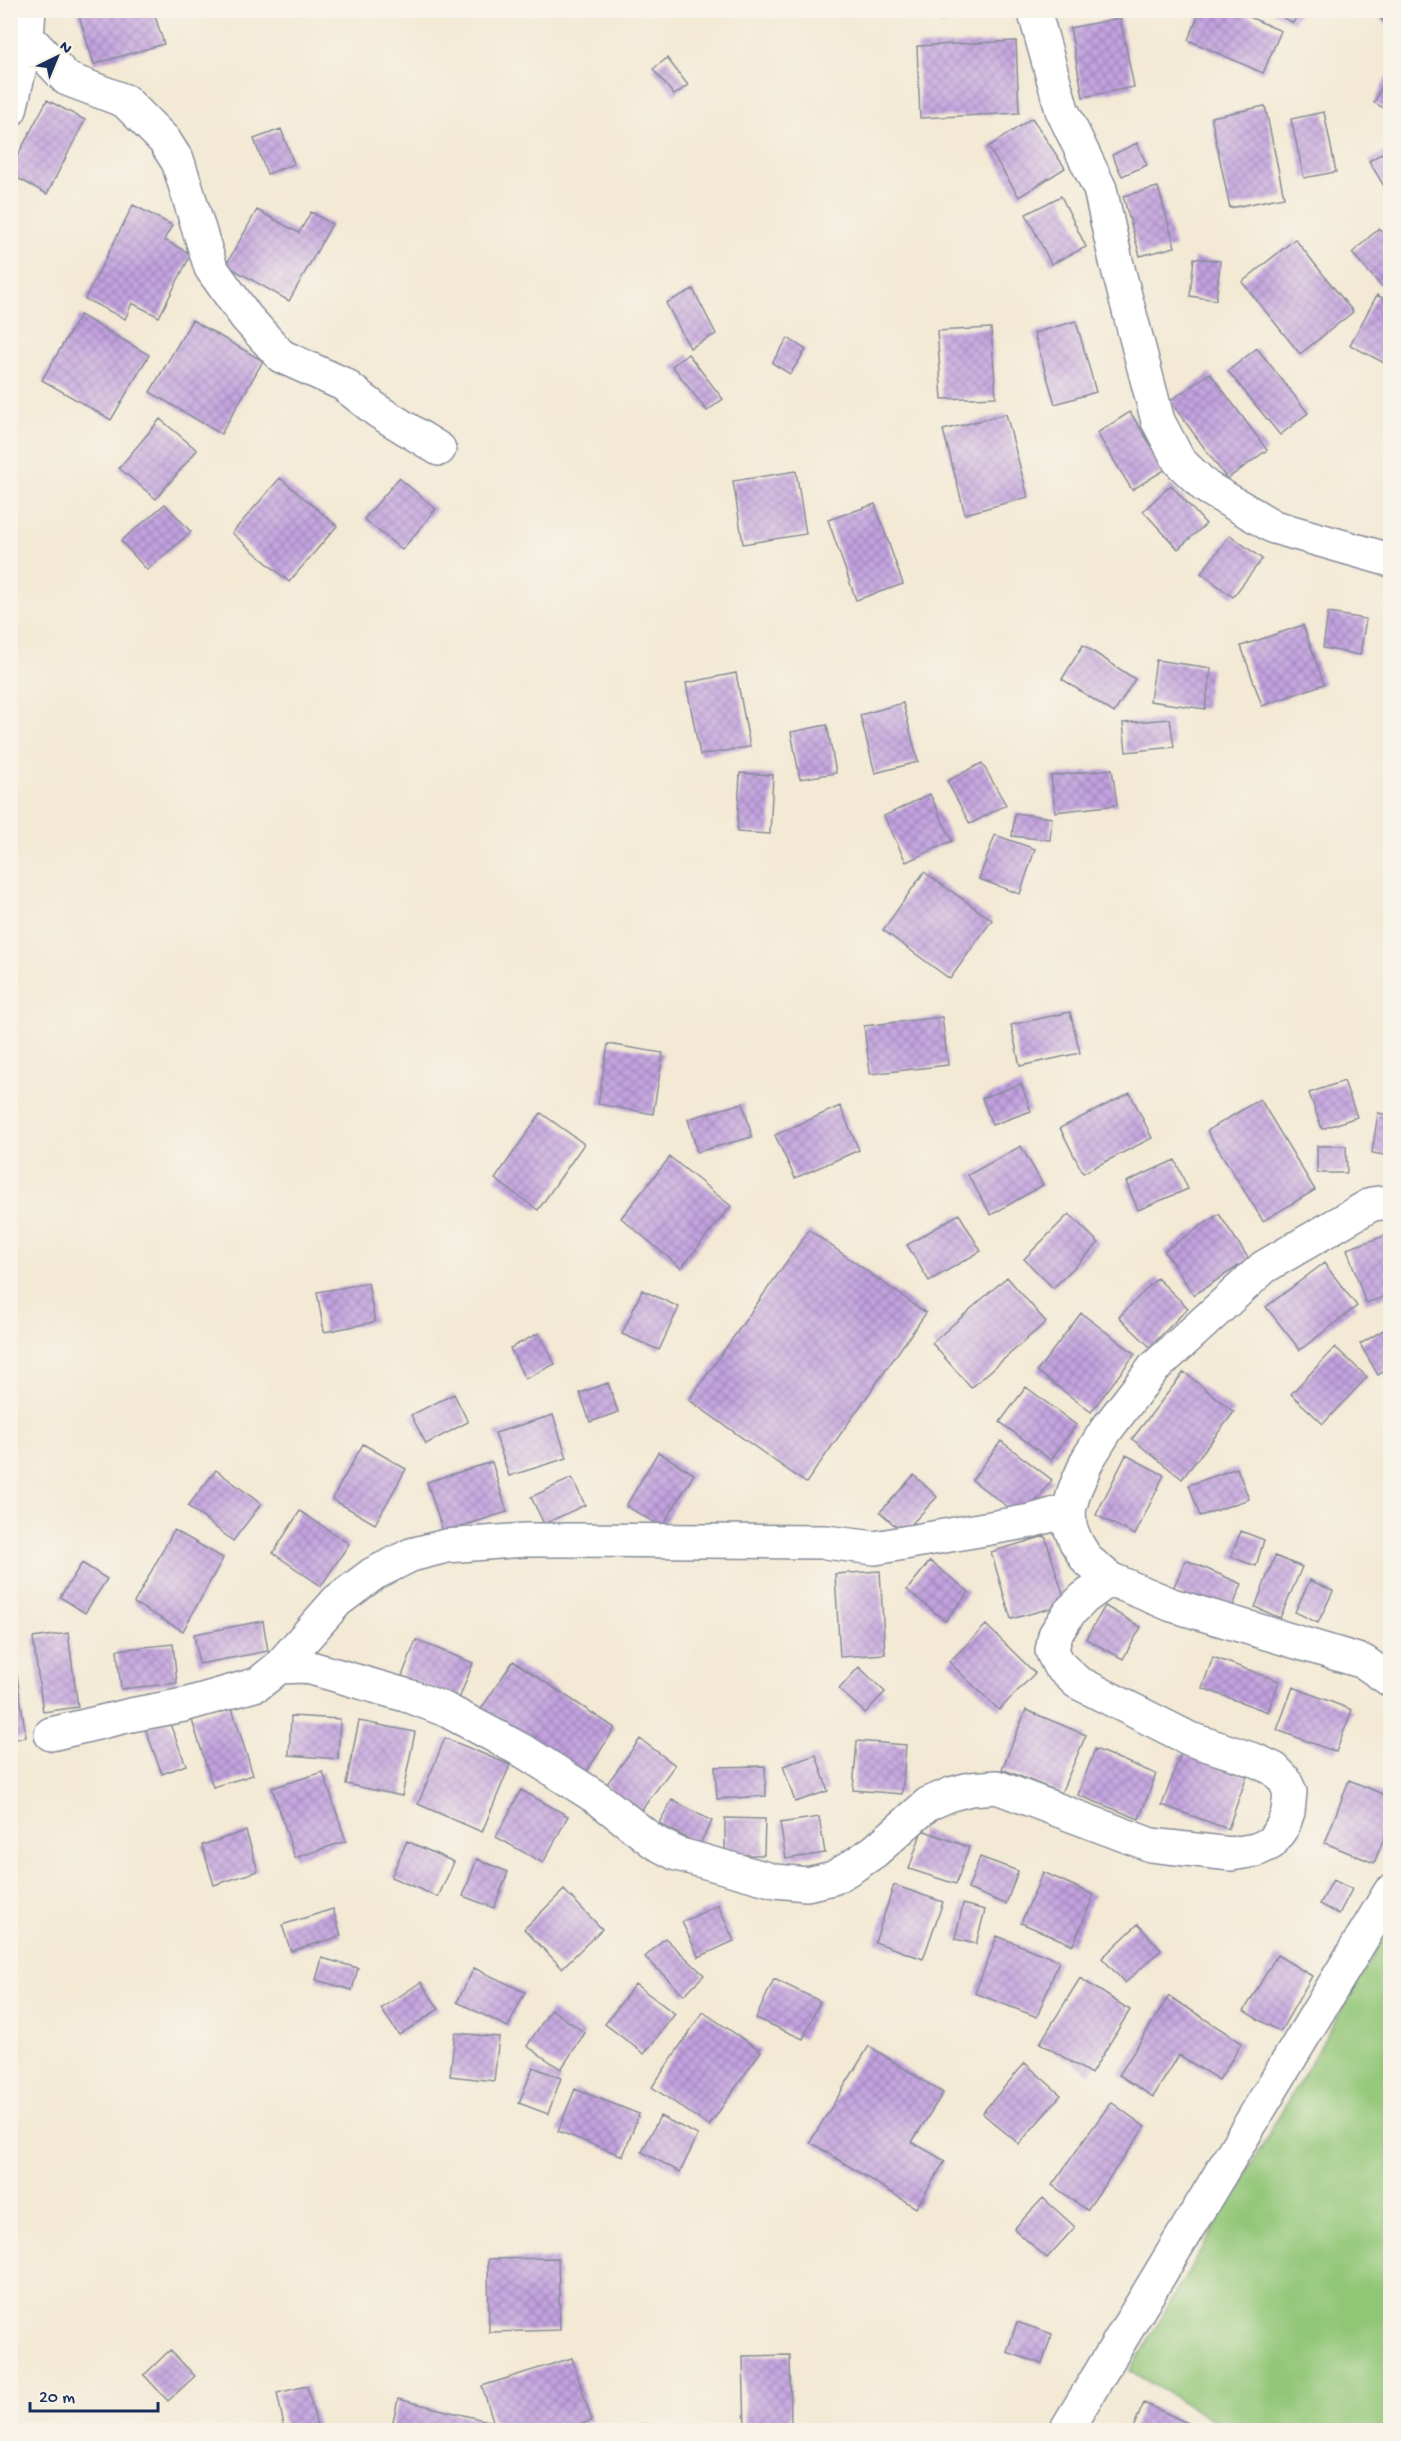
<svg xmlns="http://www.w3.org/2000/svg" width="1401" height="2441" font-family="'Gochi Hand',sans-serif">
<defs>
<pattern id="building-cross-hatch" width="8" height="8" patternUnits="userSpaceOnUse" patternTransform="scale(1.5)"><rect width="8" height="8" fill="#c3a2df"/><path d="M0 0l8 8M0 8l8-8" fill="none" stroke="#9e84b8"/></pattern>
</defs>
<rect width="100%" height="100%" fill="#f7f3e8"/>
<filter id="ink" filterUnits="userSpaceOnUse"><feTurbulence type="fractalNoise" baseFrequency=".0167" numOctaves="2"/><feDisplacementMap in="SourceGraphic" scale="12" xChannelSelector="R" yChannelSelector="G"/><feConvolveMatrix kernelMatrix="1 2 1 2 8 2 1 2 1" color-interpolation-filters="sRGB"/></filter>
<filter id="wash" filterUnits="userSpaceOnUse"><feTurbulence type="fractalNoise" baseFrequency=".008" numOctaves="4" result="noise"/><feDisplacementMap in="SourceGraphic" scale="24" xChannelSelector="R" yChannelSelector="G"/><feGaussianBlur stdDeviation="1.35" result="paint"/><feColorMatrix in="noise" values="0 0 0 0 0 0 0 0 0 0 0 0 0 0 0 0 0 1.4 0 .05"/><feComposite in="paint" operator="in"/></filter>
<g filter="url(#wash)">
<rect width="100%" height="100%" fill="#f3e9d4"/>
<path fill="#92c677" stroke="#567a6a" stroke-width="1.5" d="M1383 1939 1390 1943V2416L1382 2430H1231L1130 2371Z"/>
<g id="blocks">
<path fill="url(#building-cross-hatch)" d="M77 10H153L164 44 94 64Z
M936 10H968V11L940 21Z
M1201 10H1234L1281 31 1263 73 1188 40Z
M1270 10H1300L1293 23Z
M1373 10H1390V29Z
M1120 18 1134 87 1083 97 1070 28Z
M1016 41 1019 113 920 118 917 46Z
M667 58 688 85 674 95 653 69Z
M1390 70V111L1374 103Z
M47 100 85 120 47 194 10 174V170Z
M1265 106 1284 197 1230 208 1211 117Z
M1324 112 1336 172 1304 178 1291 119Z
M1032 118 1065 168 1019 197 988 147Z
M281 129 294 164 267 174 254 139Z
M1137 143 1147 165 1122 176 1112 155Z
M1390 148V185L1385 188 1369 161Z
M1158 187 1175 247 1140 256 1123 196Z
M1061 196 1086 247 1051 264 1026 214Z
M133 205 172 225 164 240 191 254 159 317 132 303 125 319 85 299Z
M257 210 299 233 311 212 332 224 289 301 226 265Z
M1379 228 1390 240V277L1381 286 1352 253Z
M1295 239 1353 312 1300 354 1242 282Z
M1194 258 1220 261 1216 300 1190 296Z
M693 289 716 334 690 348 666 303Z
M1377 295 1390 302V366L1350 345Z
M80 315 149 355 111 420 42 380Z
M192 320 263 361 221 434 150 392Z
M1076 321 1096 392 1055 404 1034 333Z
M991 328 996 397 942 399 937 331Z
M788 338 806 350 790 374 772 363Z
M1257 348 1308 413 1280 435 1228 371Z
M688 354 723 399 707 411 672 366Z
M1210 373 1267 450 1227 479 1170 401Z
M1130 412 1166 469 1132 490 1097 433Z
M1006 414 1028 497 965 514 943 430Z
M160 419 197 450 156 499 119 468Z
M796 471 806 534 743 544 733 481Z
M280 478 337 526 289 582 232 533Z
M399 478 436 509 402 550 364 519Z
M1171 485 1206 524 1178 549 1143 511Z
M165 504 191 532 147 570 121 541Z
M875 504 903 584 856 600 828 520Z
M1230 535 1262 559 1233 597 1201 573Z
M1328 613 1366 619 1360 655 1323 648Z
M1303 625 1324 684 1262 706 1241 646Z
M1083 645 1135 679 1114 713 1062 679Z
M1156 660 1211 668 1205 709 1150 701Z
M736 673 750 747 700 755 686 683Z
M903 703 918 762 875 773 860 715Z
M1170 719 1174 747 1126 752 1123 723Z
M827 725 836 773 800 779 791 732Z
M982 763 1006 805 970 824 947 781Z
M1112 769 1117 805 1055 812 1051 776Z
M740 773 773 775 770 834 737 832Z
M930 794 952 841 906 862 884 816Z
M1015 813 1052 818 1050 840 1012 836Z
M995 835 1035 849 1020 894 979 879Z
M924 872 992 920 950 979 883 930Z
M1070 1012 1080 1053 1020 1066 1011 1025Z
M942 1017 948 1065 870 1074 864 1026Z
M608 1044 663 1053 653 1114 598 1104Z
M1344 1081 1357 1117 1322 1129 1309 1093Z
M1021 1084 1031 1111 992 1125 982 1098Z
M1130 1093 1152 1138 1083 1173 1060 1128Z
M1260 1099 1315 1190 1263 1221 1207 1131Z
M743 1103 752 1137 697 1152 688 1119Z
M840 1106 859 1150 795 1178 775 1135Z
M541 1113 584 1144 538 1210 495 1179Z
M1378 1113 1390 1115V1156L1372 1153Z
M1021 1146 1043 1185 991 1215 968 1175Z
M1317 1146H1346L1347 1173H1317Z
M670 1157 731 1206 681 1268 621 1218Z
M1175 1160 1188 1189 1138 1210 1126 1182Z
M959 1214 981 1251 929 1281 907 1245Z
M1069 1214 1099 1243 1053 1288 1024 1259Z
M1219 1214 1249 1259 1194 1295 1164 1251Z
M809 1230 926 1313 806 1483 689 1400Z
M1390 1234V1295L1366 1303 1347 1249Z
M1324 1263 1357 1306 1300 1350 1266 1307Z
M1007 1277 1046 1322 971 1388 932 1343Z
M1157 1278 1188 1308 1150 1347 1119 1317Z
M368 1283 375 1322 324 1332 317 1292Z
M642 1290 679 1307 659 1350 622 1334Z
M1081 1313 1135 1354 1091 1412 1037 1371Z
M1390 1326V1368L1378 1375 1360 1344Z
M539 1333 555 1364 525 1379 510 1348Z
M1335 1347 1367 1377 1323 1424 1291 1394Z
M1184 1372 1234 1412 1182 1479 1132 1439Z
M608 1383 618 1412 590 1422 580 1393Z
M1026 1387 1076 1425 1051 1460 1000 1422Z
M454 1394 468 1422 426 1444 411 1415Z
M553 1415 567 1458 509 1476 495 1433Z
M1001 1441 1052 1480 1023 1518 972 1480Z
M363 1444 406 1469 375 1524 332 1499Z
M658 1452 694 1474 662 1527 626 1506Z
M1126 1455 1164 1475 1135 1535 1096 1515Z
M492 1462 507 1512 443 1532 427 1482Z
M1237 1468 1249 1499 1200 1516 1189 1485Z
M216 1470 261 1504 233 1541 188 1506Z
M914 1475 937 1497 903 1533 880 1512Z
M572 1478 585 1505 544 1524 531 1497Z
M300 1511 349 1544 321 1586 273 1553Z
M174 1530 223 1558 183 1631 134 1603Z
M1241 1531 1264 1540 1256 1566 1231 1557Z
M1045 1536 1066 1604 1011 1619 991 1552Z
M1275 1556 1302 1567 1280 1618 1255 1607Z
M1186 1560 1242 1584 1229 1616 1172 1591Z
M930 1561 969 1592 945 1621 907 1590Z
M82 1563 107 1579 85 1613 60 1597Z
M880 1571 885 1654 840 1657 835 1574Z
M1310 1580 1333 1591 1318 1623 1295 1612Z
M1105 1606 1141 1627 1123 1659 1086 1639Z
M263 1621 268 1651 199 1664 194 1634Z
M986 1625 1035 1673 999 1710 949 1662Z
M68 1633 78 1707 43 1712 33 1638Z
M416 1640 473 1663 459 1699 402 1676Z
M173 1644 177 1683 121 1689 117 1650Z
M13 1648 26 1737 10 1740V1649Z
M1213 1657 1279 1681 1268 1712 1202 1688Z
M513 1661 615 1728 584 1776 481 1709Z
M859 1667 885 1692 865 1713 839 1689Z
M1293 1687 1352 1710 1336 1752 1277 1730Z
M231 1705 253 1775 213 1787 191 1717Z
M1026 1710 1086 1735 1061 1793 1002 1769Z
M291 1716 340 1719 338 1759 289 1755Z
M168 1719 186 1765 162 1774 145 1728Z
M359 1721 415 1732 402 1796 346 1784Z
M445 1738 510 1765 482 1832 418 1804Z
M640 1739 675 1765 640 1812 606 1785Z
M857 1741 906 1745 902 1794 853 1790Z
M1095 1749 1156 1774 1139 1819 1078 1795Z
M1181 1753 1247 1776 1228 1829 1162 1805Z
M816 1755 828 1791 795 1802 783 1766Z
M765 1766 766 1796 717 1799 715 1767Z
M323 1772 346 1841 295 1858 272 1788Z
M1349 1780 1390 1797V1823L1374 1863 1325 1843Z
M521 1790 568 1816 543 1863 496 1837Z
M672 1800 712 1821 699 1845 659 1823Z
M819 1817 825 1853 786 1859 780 1823Z
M725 1818 765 1819 764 1855H725Z
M922 1830 969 1847 956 1884 909 1869Z
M246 1831 258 1871 214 1885 202 1845Z
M407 1841 454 1862 438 1897 391 1877Z
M980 1857 1018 1871 1006 1904 968 1889Z
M477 1859 508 1872 494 1908 463 1896Z
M1043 1872 1094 1895 1073 1945 1021 1923Z
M1333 1880 1352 1889 1339 1914 1320 1904Z
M894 1885 943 1902 923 1959 875 1942Z
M564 1890 602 1929 562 1968 524 1929Z
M963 1904 985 1910 976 1944 955 1939Z
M718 1905 734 1941 699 1957 682 1922Z
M333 1909 341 1936 291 1951 282 1925Z
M1138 1924 1161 1950 1125 1983 1102 1958Z
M997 1936 1059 1961 1037 2017 975 1993Z
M665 1938 704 1975 684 1995 645 1957Z
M1277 1955 1312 1976 1280 2032 1244 2011Z
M322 1958 358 1968 352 1990 316 1980Z
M474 1968 525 1992 508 2027 457 2002Z
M1080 1978 1130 2010 1091 2074 1040 2043Z
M774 1979 820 2001 803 2039 756 2018Z
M421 1982 439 2009 399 2035 381 2009Z
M635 1984 675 2014 644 2054 605 2024Z
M1169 1996 1242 2043 1219 2080 1179 2055 1153 2097 1119 2075Z
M551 2009 585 2033 561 2069 527 2046Z
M703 2012 761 2051 709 2126 652 2087Z
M455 2033 499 2037 494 2081 450 2076Z
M869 2046 943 2093 912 2142 945 2161 916 2208 810 2142Z
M1025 2063 1061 2095 1019 2144 982 2113Z
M533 2067 561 2078 548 2114 519 2103Z
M575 2089 639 2114 623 2156 558 2131Z
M1111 2102 1145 2127 1087 2210 1052 2185Z
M660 2116 698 2135 680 2172 642 2152Z
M1043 2198 1075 2227 1047 2258 1014 2229Z
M558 2258 560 2330 489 2332 488 2259Z
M1017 2322 1052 2334 1042 2364 1007 2352Z
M170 2350 195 2376 168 2401 144 2375Z
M790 2355 791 2430H745L743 2356Z
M572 2358 592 2421 559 2430H496L482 2386Z
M307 2386 318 2430H285L277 2393Z
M398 2399 492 2422 490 2430H391Z
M1144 2403 1203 2430H1132Z
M648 2424 649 2430H628Z"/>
</g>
</g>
<g filter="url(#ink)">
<use href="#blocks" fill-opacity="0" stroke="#878c99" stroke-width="1.5"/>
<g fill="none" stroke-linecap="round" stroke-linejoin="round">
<g stroke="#878c99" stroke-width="36">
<path id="minor" d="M1034 10 1062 110 1100 189 1116 261 1158 421 1179 461 1206 487 1274 527 1390 560
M27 37 67 79 125 101 164 140 178 162 211 268 246 317 281 356 343 384 379 412 439 449
M10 110 27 37 29 10
M1390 1202 1372 1204 1264 1267 1153 1369 1106 1430 1088 1459 1075 1489 1069 1510 1070 1527 1076 1542 1087 1560 1110 1579 1172 1605 1364 1662 1390 1680
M279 1667 337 1601 373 1574 411 1555 446 1546 525 1540H573L825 1542 875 1548 1031 1521 1069 1510
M51 1734 131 1715 184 1705 258 1684 279 1667 304 1666 412 1697 446 1710 525 1752 599 1799 654 1842 677 1854 775 1881 807 1884 833 1878 850 1868 875 1851 928 1804 951 1794 970 1789 997 1787 1151 1845 1231 1854 1256 1850 1271 1843 1283 1826 1288 1812 1290 1792 1284 1779 1274 1769 1257 1761 1190 1739 1077 1682 1059 1665 1052 1651 1055 1635 1069 1613 1084 1598 1110 1579
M1066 2430 1390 1892"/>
</g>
<use href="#minor" stroke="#fff" stroke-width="33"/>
</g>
</g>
<rect width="1401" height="2441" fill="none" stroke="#f7f3e8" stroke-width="36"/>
<g transform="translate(57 57) rotate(43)" stroke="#f7f3e8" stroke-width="4.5" paint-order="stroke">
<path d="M0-4.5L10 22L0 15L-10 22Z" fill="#1b2f5e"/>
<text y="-9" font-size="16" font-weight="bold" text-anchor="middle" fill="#1b2f5e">N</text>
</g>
<path d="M30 2402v9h128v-9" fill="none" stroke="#1b2f5e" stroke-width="3"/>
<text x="39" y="2402" font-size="18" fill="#1b2f5e" stroke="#f7f3e8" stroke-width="4.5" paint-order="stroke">20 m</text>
</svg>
